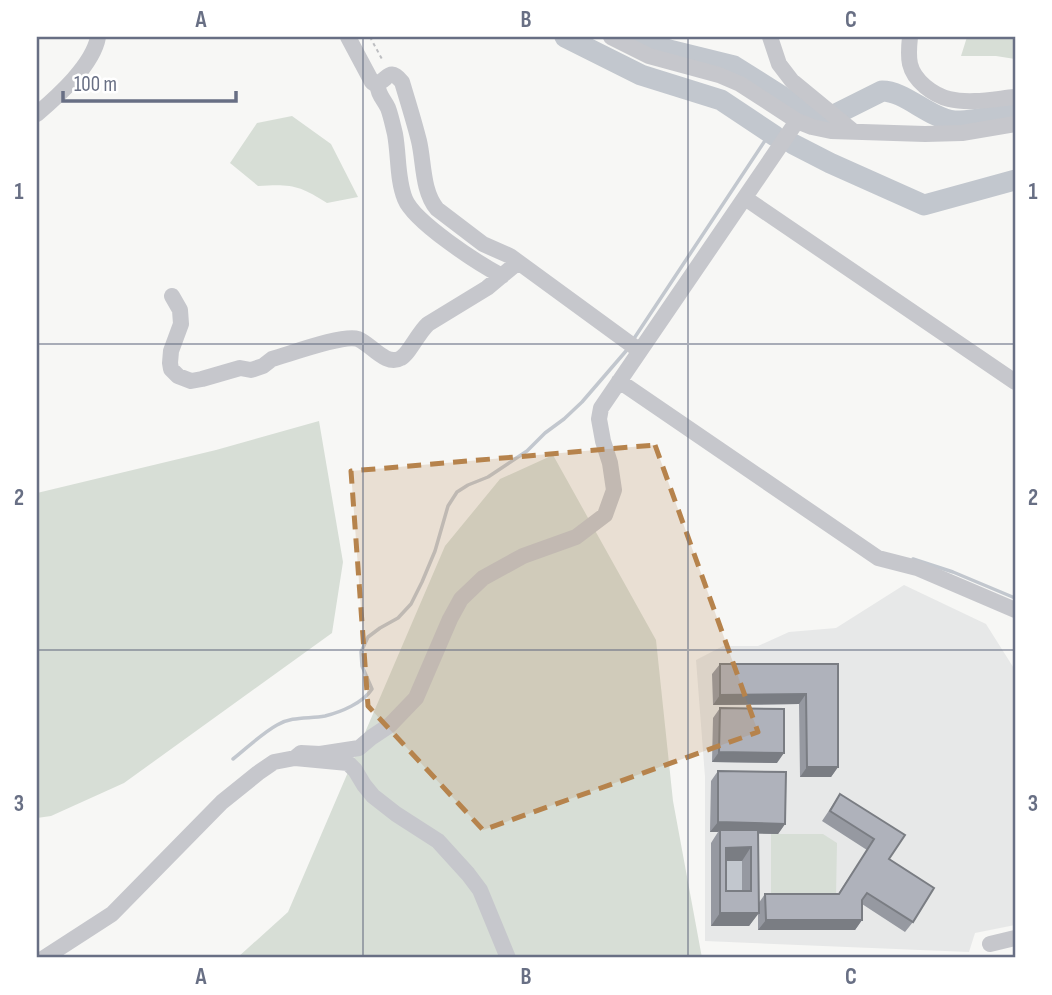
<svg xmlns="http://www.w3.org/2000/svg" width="1052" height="995" font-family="'Sofia Sans Condensed',sans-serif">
<rect width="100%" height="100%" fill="#f7f7f5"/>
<path fill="#e7e8e8" d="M904 585 986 624 1015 670V925L975 933 969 952 705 941V777L696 660 723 646H758L789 632 836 628Z"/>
<path fill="#d7ded6" d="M967 37H1015V59L996 56H961Z
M292 116 331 144 358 197 327 203C299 185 291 184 258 186L230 163 257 123Z
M319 421 343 562 332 633 124 783 51 816 37 818V493L216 450Z
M553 455 656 640 673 801 702 958H237L288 912 445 546 500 479Z
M771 834H823L837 843 836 897 771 896Z"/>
<path fill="#c2c7ce" d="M716 861H742V905H717Z"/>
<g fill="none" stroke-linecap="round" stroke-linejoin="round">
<path stroke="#c2c7ce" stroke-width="3.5" d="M633 340 770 133
M913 559 953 572 1015 598
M233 759C247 748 261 734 277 725 292 716 309 719 325 716 341 712 363 703 372 689L362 666 361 652 368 637 380 628 398 618 411 604 422 582 435 551 448 506 457 492 468 485 488 477 527 451 545 433 564 419 582 402 626 351"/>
<path stroke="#c2c7ce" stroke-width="21" d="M565 37 641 75 721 100 775 136
M635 37 669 50 734 66 813 116 828 118 882 91C905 91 929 118 954 121 970 122 999 115 1015 112
M793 144 830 163 924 205 1015 180"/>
<path stroke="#bdbec1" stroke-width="2" stroke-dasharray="3.5 3.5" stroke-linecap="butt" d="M370 37 383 61"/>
<path stroke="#c6c7cc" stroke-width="16" d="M348 37 372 82 375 84C388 82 388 65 402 82 408 102 414 121 419 141 424 162 422 191 437 209L483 244 510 256 640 351
M611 37 649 56 719 75 740 84 797 121 812 127 831 131 925 134 962 133 1015 124
M770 37 779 64 792 81 854 132
M910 37C909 46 908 55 910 64 914 81 933 95 949 99 970 104 994 99 1015 97
M378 84C377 94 384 99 388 108 391 116 393 126 395 134 399 156 397 179 405 199 414 222 479 264 502 276
M37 114C58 96 93 65 98 37
M745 198 1015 382
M172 296 180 310 181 324 171 351 170 363 171 369 178 376 191 381 202 379 240 368 251 370 263 366 272 359C290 354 343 334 358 339 371 344 386 367 401 358 409 354 418 333 428 324L487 288 517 263
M619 381 878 558 917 568 1015 610
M295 758 301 753 320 754 359 748 372 737 390 725 416 698 450 619 461 599 483 578 523 556 576 537 605 515 614 490 610 463 603 441 599 419 601 408 797 121
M990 944 1015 938
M44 958 112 914 222 802 258 773 274 762 295 758 348 763 355 770 364 785 373 796 396 814 438 841 468 874 480 890 508 958"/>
</g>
<path fill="#9699a1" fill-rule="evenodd" d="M720 664H838V767L831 777H800L799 704 713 705 712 674Z
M720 708 777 763 712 762 713 718Z
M718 771 785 824 778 834 758 833V904L765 894H838L867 850 822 821 840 794 889 859 913 922 905 932 862 904V920L855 930H758V913L749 926H711V843L718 832H710L711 781ZM726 861H742V891H726Z"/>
<path fill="#7a7d83" d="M806 694 799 704 713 705 720 695Z
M719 752 784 753 777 763 712 762Z
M807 767H838L831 777H800Z
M718 822 785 824 778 834 720 833V830L718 832H710Z
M751 847 742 861H720L726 848Z
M720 913H759L749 926H711Z
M766 920H862L855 930H758Z"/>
<path fill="#afb2bb" stroke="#7a7d83" stroke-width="2" fill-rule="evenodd" d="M720 664H838V767H807L806 694 720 695Z
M720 708 784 709V753L719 752Z
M718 771 786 772 785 824 718 822Z
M840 794 905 835 889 859 934 888 913 922 867 893 862 900V920H766L765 894H839L874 839 830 811Z
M720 830H758L759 913H720ZM751 847V891H726V848Z"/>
<path fill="#b6834c" fill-opacity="0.2" stroke="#b6834c" stroke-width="5" stroke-dasharray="14 9" stroke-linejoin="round" d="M655 445 758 732 483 830 368 706 351 471Z"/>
<path fill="none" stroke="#686f84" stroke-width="2" stroke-opacity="0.55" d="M363 37V958M688 37V958M37 344H1015M37 650H1015"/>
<rect width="1052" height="995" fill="none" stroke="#ffffff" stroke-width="77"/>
<path d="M63 91v10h173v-10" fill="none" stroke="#686f84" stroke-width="3.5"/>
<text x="74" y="91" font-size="21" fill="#686f84" stroke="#ffffff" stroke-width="5" paint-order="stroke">100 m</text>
<rect x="38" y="38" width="976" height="918" fill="none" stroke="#686f84" stroke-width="2.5"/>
<g font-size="23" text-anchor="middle" font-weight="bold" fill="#686f84">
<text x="201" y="27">A</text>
<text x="526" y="27">B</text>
<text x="851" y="27">C</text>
<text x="19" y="199">1</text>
<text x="1033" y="199">1</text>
<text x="19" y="505">2</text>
<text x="1033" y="505">2</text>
<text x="19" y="811">3</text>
<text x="1033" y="811">3</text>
<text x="201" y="984">A</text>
<text x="526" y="984">B</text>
<text x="851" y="984">C</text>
</g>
</svg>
